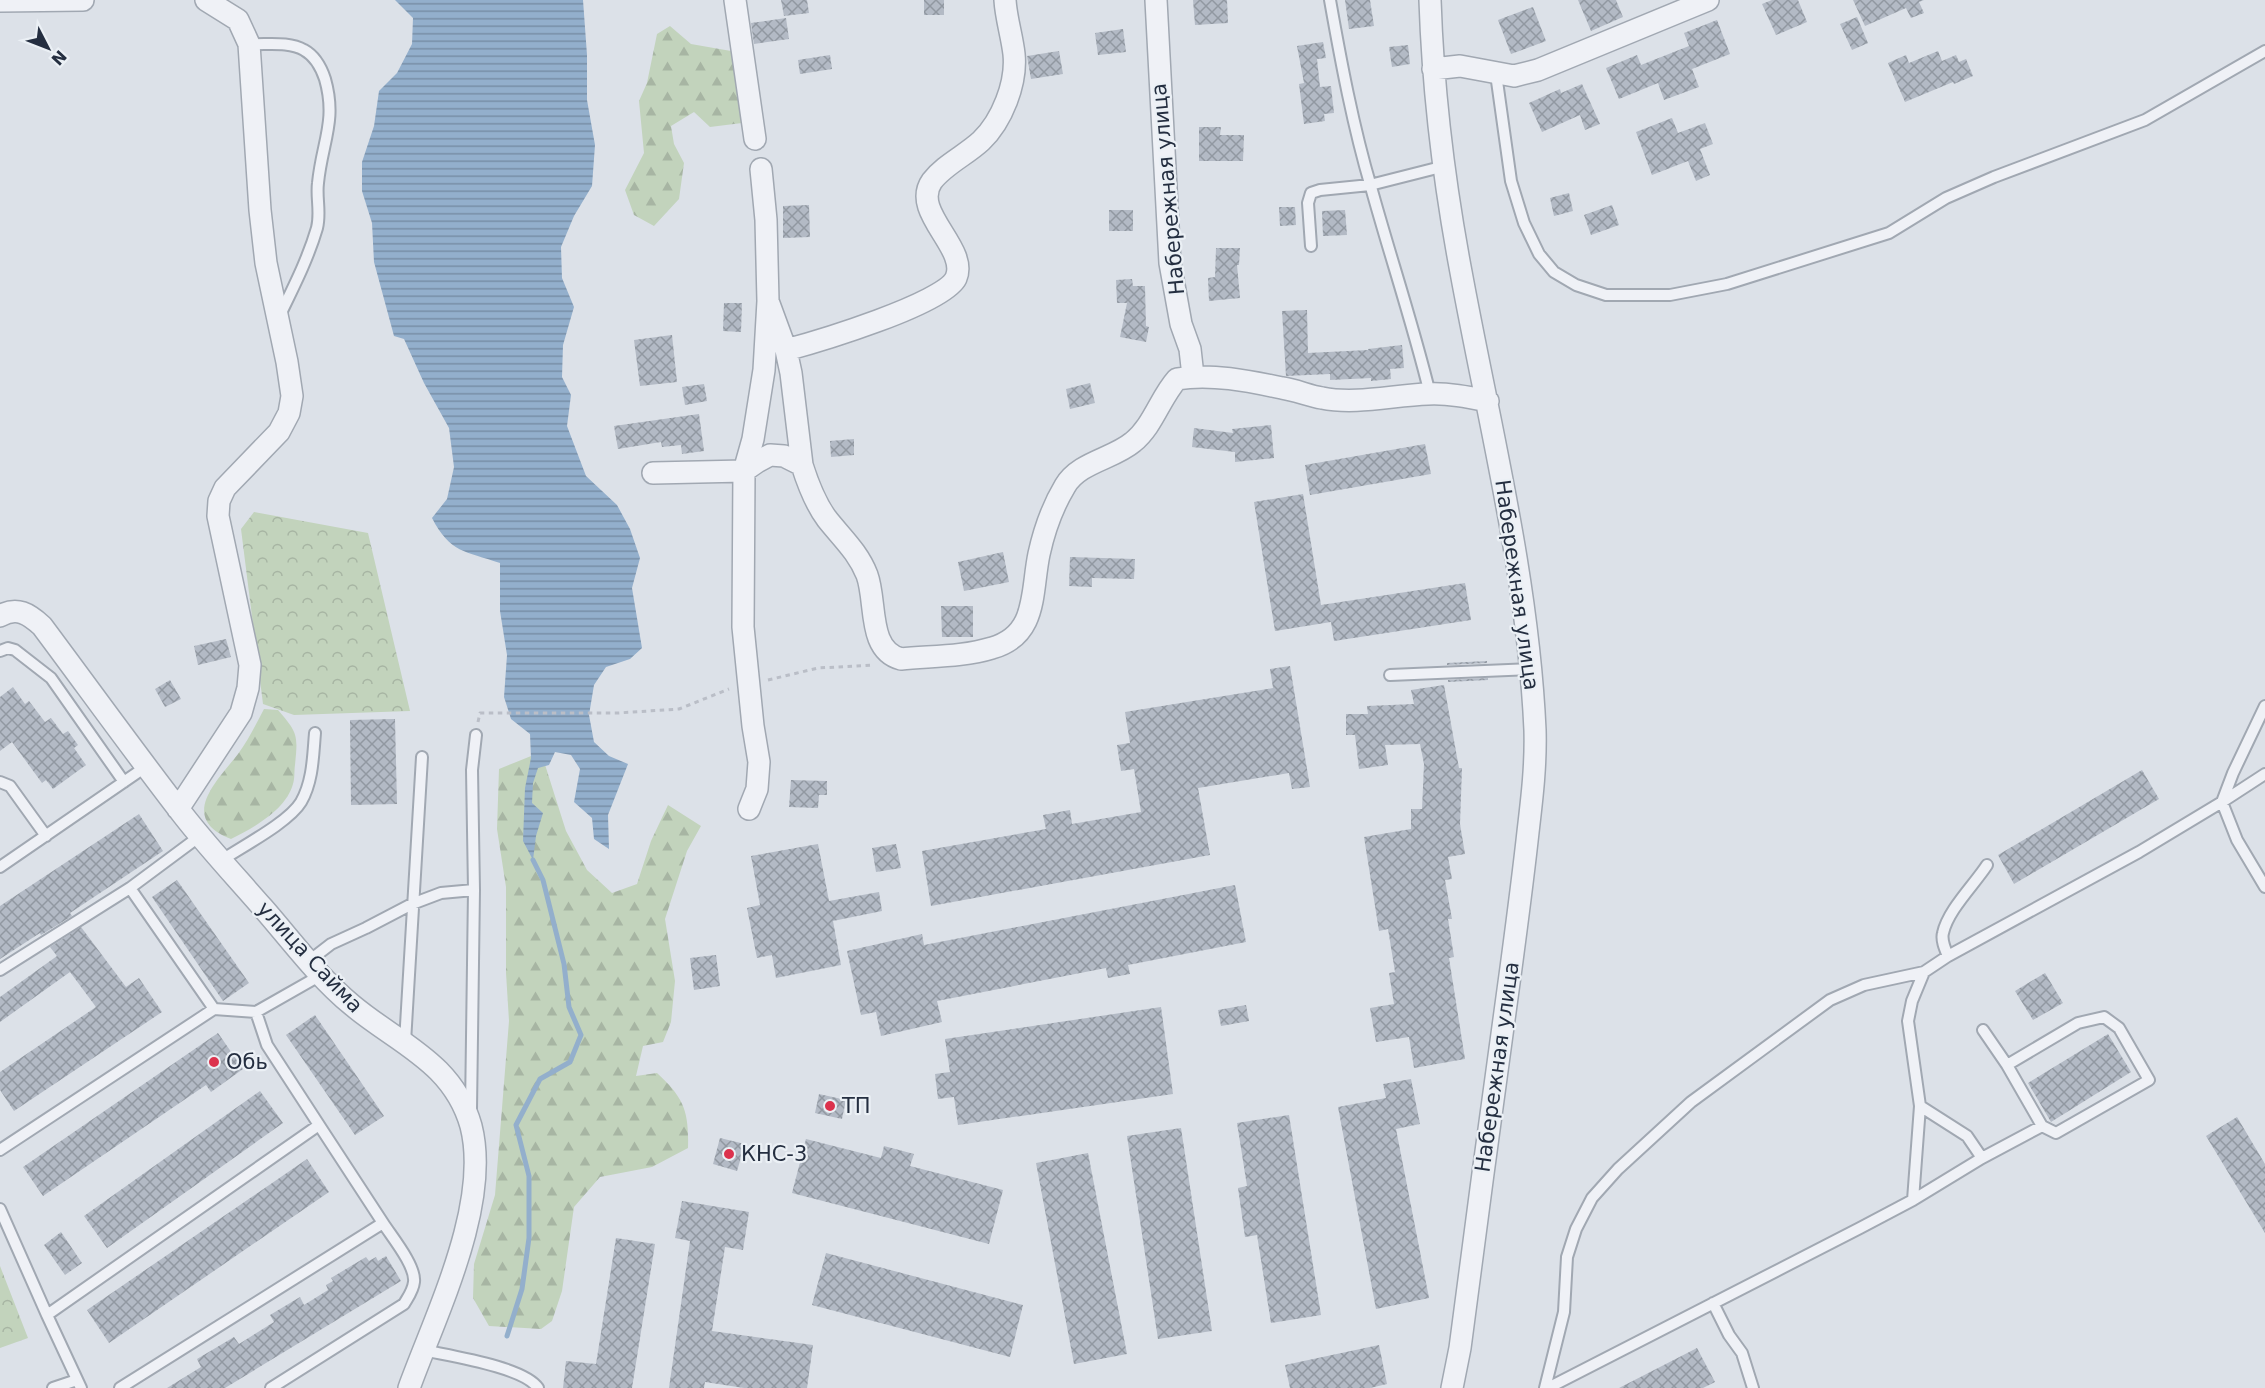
<svg xmlns="http://www.w3.org/2000/svg" width="2265" height="1388" font-family="'DejaVu Sans',sans-serif">
<defs>
<pattern id="forest-firs" width="22" height="20" patternUnits="userSpaceOnUse" patternTransform="scale(1.5)"><rect width="22" height="20" fill="#c2d3bc"/><path d="M5 1l3.5 6h-7zM16 11l3.5 6h-7z" fill="#a7b5a3"/></pattern>
<pattern id="park-crowns" width="20" height="18" patternUnits="userSpaceOnUse" patternTransform="scale(1.5)"><rect width="20" height="18" fill="#c2d3bc"/><path d="M2 6a3 3 0 1 1 6 0M12 15a3 3 0 1 1 6 0" fill="none" stroke="#a7b5a3"/></pattern>
<pattern id="water-rules" width="6" height="5" patternUnits="userSpaceOnUse" patternTransform="scale(1.5)"><rect width="6" height="5" fill="#93afcc"/><path d="M0 2.5h6" fill="none" stroke="#788fa7"/></pattern>
<pattern id="building-cross-hatch" width="8" height="8" patternUnits="userSpaceOnUse" patternTransform="scale(1.5)"><rect width="8" height="8" fill="#b3bac5"/><path d="M0 0l8 8M0 8l8-8" fill="none" stroke="#9198a1"/></pattern>
</defs>
<rect width="100%" height="100%" fill="#dce1e8"/>
<path fill="url(#forest-firs)" d="M670 26 691 44 731 51 742 123 710 127 694 112 671 126 674 144 684 163 679 199 654 226 634 215 625 190 644 153 639 101 647 83 657 34Z
M264 709 278 710C298 733 298 735 295 765 294 771 295 778 293 784 286 810 253 828 231 839 178 818 216 782 238 754 248 741 256 724 264 709Z
M541 752 566 831 587 870 612 893 637 884 651 841 668 805 701 826 687 851 665 919 675 981 671 1022 663 1042 643 1046 636 1076 657 1073C684 1098 689 1111 688 1148L652 1167 600 1177 574 1207 562 1291 552 1321 541 1329 489 1326 473 1298 474 1264 495 1195 509 1021 506 973V887L497 829 499 769Z"/>
<path fill="url(#park-crowns)" d="M254 512 368 533 410 711 294 715 263 704 241 529Z
M0 1266 28 1338 0 1348Z"/>
<path fill="url(#water-rules)" d="M395 0H583L587 55V100L595 145 592 186 574 216 561 247 562 278 574 307 563 345 562 377 571 395 567 426 586 476 617 505 630 529 640 558 632 588 642 648 630 659 606 667 594 685 589 715 594 742 609 756 628 764 608 815 609 849 594 839 592 818 574 802 580 769 571 755 555 752 549 765 538 768 533 783 532 803 543 813 536 836 533 860 523 841 525 788 531 758 530 734 511 719 504 697 507 655 500 611V563C465 551 450 553 432 518L447 499 454 467 449 428 424 383 404 339 394 336 374 262 372 223 362 191V162L374 126 379 91 397 73 412 44 413 18Z"/>
<g fill="none" stroke-linecap="round" stroke-linejoin="round">
<path stroke="#93afcc" stroke-width="5" d="M507 1336 522 1289 529 1238V1176L516 1125 540 1079 570 1062 581 1035 569 1007 564 964 543 880 533 860"/>
</g>
<path fill="url(#building-cross-hatch)" d="M781 0H807L809 13 784 16Z
M924 0H944V15H924Z
M1193 0H1227L1228 23 1195 25Z
M1345 0H1370L1374 26 1349 29Z
M1578 0H1616L1623 17 1591 31Z
M1772 0H1798L1807 22 1776 35 1762 4Z
M1853 0H1924L1919 2 1924 13 1911 18 1906 8 1865 26Z
M1533 7 1546 41 1511 54 1498 20Z
M1857 17 1868 43 1852 50 1840 24Z
M786 18 789 39 754 44 751 23Z
M1717 20 1730 54 1692 69 1699 87 1664 100 1658 83 1619 99 1606 68 1637 55 1641 65 1689 46 1684 33Z
M1123 29 1126 52 1098 55 1095 33Z
M1323 42 1326 58 1317 59 1320 87 1331 86 1334 113 1324 114 1325 121 1304 124 1299 84 1304 83 1297 46Z
M1408 45 1410 64 1392 67 1389 47Z
M1059 51 1063 74 1031 79 1027 56Z
M1938 51 1942 61 1956 55 1959 62 1966 59 1973 76 1954 84 1953 82 1905 102 1888 63 1906 55 1909 63Z
M830 55 832 69 800 74 798 60Z
M1582 84 1600 124 1585 130 1580 115 1542 132 1529 103 1560 89 1561 93Z
M1672 118 1678 133 1705 123 1713 144 1700 149 1710 175 1696 181 1688 161 1652 175 1636 132Z
M1199 127H1221L1220 135H1244L1243 161H1199Z
M1569 193 1573 211 1554 216 1550 198Z
M809 205 810 237 783 238V206Z
M1612 205 1619 225 1591 235 1584 215Z
M1279 207H1295L1296 225 1280 226Z
M1109 210H1133V231H1109Z
M1345 210 1347 235 1323 236 1322 211Z
M1216 248H1240L1239 265H1237L1240 298 1209 301 1208 278 1215 277Z
M1132 279 1133 286H1145L1146 326 1149 327 1146 342 1120 337 1127 303H1117L1116 280Z
M724 303H742L741 332 723 331Z
M1307 310 1308 353 1368 350V349L1402 345 1404 368 1390 369 1391 379 1371 381V378L1330 380V374L1286 376 1282 311Z
M672 335 677 382 640 386 634 340Z
M1090 383 1095 403 1070 409 1066 389Z
M704 384 707 401 685 405 682 387Z
M699 414 704 451 682 454 681 445 662 447 661 442 618 449 614 426Z
M1271 425 1274 458 1235 462V452L1192 447 1194 428 1233 433 1232 429Z
M854 439V455L831 457 830 441Z
M1425 444 1431 474 1310 495 1305 465Z
M1303 494 1321 605 1465 583 1471 620 1334 641 1331 622 1275 631 1254 502Z
M1003 552 1009 582 964 591 958 562Z
M1070 557 1135 559 1134 579 1092 578V587L1069 586Z
M941 606H973V637H942Z
M226 639 231 657 198 665 194 646Z
M1487 661V663L1447 665V663Z
M1290 666 1310 787 1292 789 1289 773 1198 788 1210 855 931 906 922 851 1046 829 1043 815 1070 810 1072 824 1141 812 1134 769 1121 771 1117 745 1130 743 1125 712 1273 688 1270 669Z
M1488 678V680L1448 682V680Z
M170 680 181 699 165 707 155 689Z
M1444 685 1459 768H1462L1460 824 1465 854 1448 857 1452 879 1445 880 1452 919H1448L1454 957 1449 958 1465 1059 1414 1068 1409 1037 1376 1042 1370 1008 1394 1004 1389 973 1395 972 1388 929 1379 931 1364 837 1411 829V809H1422L1424 764 1420 744 1385 745 1388 765 1359 769 1355 735H1346V714H1368L1367 706 1414 704 1411 690Z
M13 687 25 704 29 701 45 722 51 718 63 734 68 731 78 745 74 748 86 765 53 789 46 780 42 783 12 742 0 751V697Z
M395 719 397 804 351 805 350 720Z
M2142 770 2159 799 2014 884 1998 855Z
M791 780 827 781V795H819L818 808 789 807Z
M139 814 163 851 70 913 72 916 41 935 40 933 0 959V906Z
M818 844 829 901 879 892 882 911 833 921 841 965 776 978 772 955 757 958 747 908 760 905 751 856Z
M896 844 901 868 876 872 872 848Z
M177 880 249 983 223 1001 152 897Z
M1235 885 1246 942 1128 965 1130 974 1108 978 1106 968 937 1001 942 1022 881 1036 876 1012 861 1015 847 951 922 934 924 945Z
M81 927 126 987 139 978 162 1012 14 1111 0 1090V1072L96 1007 70 972 0 1022V997L57 956 50 947Z
M716 955 720 986 694 990 690 958Z
M2045 973 2063 1003 2033 1020 2015 991Z
M1246 1005 1249 1021 1221 1026 1218 1010Z
M1161 1007 1173 1094 958 1125 954 1097 938 1099 935 1074 950 1072 945 1039Z
M315 1015 384 1116 355 1135 286 1035Z
M218 1033 243 1069 211 1092 206 1085 43 1196 23 1167Z
M2108 1034 2131 1072 2051 1122 2028 1083Z
M1411 1079 1420 1124 1396 1129 1429 1298 1376 1309 1338 1107 1386 1098 1383 1084Z
M260 1091 283 1123 107 1248 84 1216Z
M819 1094 846 1100 842 1119 815 1113Z
M1289 1115 1321 1315 1271 1323 1257 1235 1245 1237 1238 1188 1247 1186 1237 1123Z
M2237 1117 2265 1164V1233L2206 1136Z
M1181 1128 1212 1331 1158 1339 1127 1136Z
M720 1138 745 1144 737 1171 713 1164Z
M806 1139 881 1158 884 1146 914 1154 910 1166 1003 1190 989 1244 792 1193Z
M1088 1153 1127 1354 1074 1364 1036 1163Z
M307 1159 329 1192 109 1343 87 1310Z
M682 1201 749 1212 743 1250 725 1247 712 1331 813 1345 807 1388H744L705 1382 704 1388H669L690 1241 675 1238Z
M61 1232 82 1263 65 1275 44 1245Z
M616 1238 655 1244 632 1388H563L566 1361 596 1364Z
M826 1253 1023 1305 1010 1357 812 1305Z
M386 1256 401 1281 225 1388H167L201 1367 197 1359 234 1337 239 1344 274 1322 270 1315 300 1297 304 1305 328 1290 326 1285 333 1281 331 1278 366 1257 369 1261 376 1257 378 1261Z
M1379 1345 1387 1384 1370 1388H1290L1285 1365Z
M1697 1348 1715 1382 1703 1388H1619Z"/>
<g fill="none" stroke-linecap="round" stroke-linejoin="round">
<g stroke="#a1a8b2" stroke-width="14">
<path id="lane" d="M1330 0C1341 62 1353 126 1371 187 1390 256 1413 324 1430 394
M249 44C266 45 289 41 304 50 315 56 321 67 325 79 337 121 322 142 318 183 316 198 321 212 317 228 308 259 293 288 279 317
M1496 74 1511 181 1524 223 1539 254 1554 272 1576 285 1606 295H1670L1727 284 1889 233 1946 198 1994 177 2145 120 2265 51
M1311 246 1308 203 1311 193 1320 190 1370 185 1445 166
M0 651 8 648 15 650 51 678 124 782
M1390 675 1531 669
M2265 774 2222 802 2237 840 2265 887
M0 782 10 786 46 836
M200 836 130 888 214 1009
M222 860C243 846 289 822 301 802 313 781 313 756 315 733
M0 867 147 766
M1948 956C1945 949 1941 940 1943 933 1948 910 1974 885 1987 865
M309 961 331 944 366 928 412 904 441 893 474 890
M0 970 130 888
M256 1012 267 1045 319 1125
M1983 1030 2007 1065 2042 1126 2056 1133 2149 1080 2119 1028 2104 1017 2078 1023 2007 1065
M405 1042 422 757
M1920 1106 1967 1136 1982 1158
M471 1110 474 890 472 770 476 735
M0 1150 214 1009 256 1012 321 975
M1913 1200 1920 1106 1908 1021 1912 1001 1924 972 1948 956 2139 852 2222 802 2233 773 2265 706
M0 1209 47 1315 319 1125 383 1223 120 1388
M1713 1303 1729 1335 1742 1353 1753 1388
M47 1315 81 1388
M423 1350C450 1356 524 1367 538 1388
M53 1388 77 1380
M271 1388 404 1304C408 1297 413 1291 414 1282 416 1266 392 1237 383 1223
M1545 1388 1564 1312 1567 1257 1576 1229 1592 1198 1618 1169 1691 1102 1830 1000 1864 985 1924 972
M1548 1388 1860 1228 1913 1200 1982 1158 2042 1126"/>
</g>
<g stroke="#a1a8b2" stroke-width="24">
<path id="street" d="M735 0 755 139
M1156 0 1170 263 1181 324 1190 349 1193 376
M1430 0C1433 91 1444 182 1461 272 1489 424 1528 575 1535 730 1536 765 1532 798 1528 832 1523 878 1517 923 1511 968 1494 1095 1476 1221 1460 1348L1452 1388
M0 1 83 0
M1433 69 1460 66 1514 76 1538 70 1708 0
M768 301 786 350 791 373 802 465C808 484 815 503 827 519 842 538 858 552 867 575 877 602 867 650 901 659 931 656 963 657 992 648 1038 635 1031 592 1039 554 1044 531 1053 506 1065 486 1079 462 1113 459 1133 442 1153 426 1160 398 1177 379 1210 373 1249 381 1282 388 1296 390 1309 396 1322 398 1356 405 1394 395 1428 394 1448 393 1468 397 1488 401
M786 350C816 342 944 304 956 278 969 248 910 212 932 181 944 165 966 155 981 141 1002 121 1017 83 1014 54 1012 36 1006 18 1005 0
M653 473 744 471 757 462 770 455 784 456 802 465
M0 616C17 606 29 614 42 626 89 689 135 753 183 815 208 847 236 877 263 908 291 940 318 977 352 1005 397 1043 453 1062 471 1126 491 1204 436 1314 409 1388
M178 809 241 713 248 688 250 665 218 516 219 501 225 488 279 432 289 413 292 396 287 362 266 263 260 210 249 44 238 20 206 0
M749 809 757 789 759 762 753 726 743 627 744 471 753 439 764 370 768 301 766 220 761 169"/>
</g>
<path stroke="#babec7" stroke-width="3" stroke-dasharray="4.5 4.5" stroke-linecap="butt" d="M768 680 818 668 874 665
M478 722 480 713H618L679 709 729 689"/>
<use href="#lane" stroke="#eff1f6" stroke-width="10"/>
<use href="#street" stroke="#eff1f6" stroke-width="21"/>
</g>
<g fill="#dc324d" stroke="#ebf0f5" stroke-width="2">
<circle cx="214" cy="1062" r="6"/>
<circle cx="830" cy="1106" r="6"/>
<circle cx="729" cy="1154" r="6"/>
</g>
<g text-anchor="middle" stroke-width="4.5" stroke-linejoin="round" paint-order="stroke">
<g font-size="21" fill="#242e40" stroke="#ebf0f5">
<text transform="translate(1168 189) rotate(-95)" y="7">Набережная улица</text>
<text transform="translate(1517 585) rotate(82)" y="7">Набережная улица</text>
<text transform="translate(310 957) rotate(47)" y="7">улица Сайма</text>
<text transform="translate(1497 1067) rotate(-82)" y="7">Набережная улица</text>
</g>
<g font-size="21" fill="#242e40" stroke="#ebf0f5" text-anchor="start">
<text x="226" y="1069">Обь</text>
<text x="842" y="1113">ТП</text>
<text x="741" y="1161">КНС-3</text>
</g>
</g>
<g transform="translate(48 48) rotate(132)" stroke="#ebf0f5" stroke-width="4.5" paint-order="stroke">
<path d="M0-4.5L10 22L0 15L-10 22Z" fill="#242e40"/>
<text y="-9" font-size="16" font-weight="bold" text-anchor="middle" fill="#242e40">N</text>
</g>
</svg>
